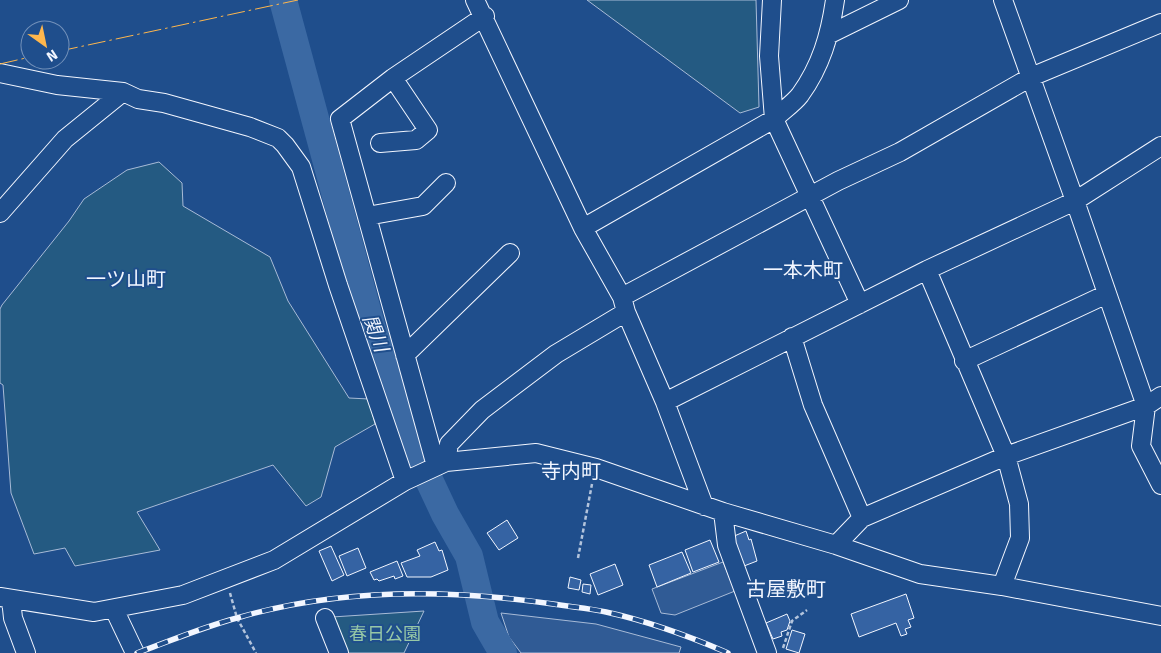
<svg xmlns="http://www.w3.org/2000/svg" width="1161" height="653" font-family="Signika,'Noto Sans JP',sans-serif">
<rect width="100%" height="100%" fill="#1f4e8c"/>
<path fill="#245a82" stroke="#a8bbd7" d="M587 0H756L759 107 740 113Z
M159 162 182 183 183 206 270 257 288 301 349 398 369 399 375 424 335 447 321 497 306 506 273 465 137 512 160 550 75 566 65 548 34 554 11 493 3 385 0 383V309L2 305 69 221 84 199 127 170Z
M424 611 404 653H345L332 617Z"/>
<path fill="#305b95" stroke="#a8bbd7" d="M723 562 735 591 675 615 661 613 652 589Z
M501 613 596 624 681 647 679 653H521L509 637Z"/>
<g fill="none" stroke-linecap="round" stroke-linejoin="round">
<path stroke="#3b69a3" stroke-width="28" d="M283 0 372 329 388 364 415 450 445 514 469 556 485 622 503 653"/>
</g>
<path fill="#3563a3" stroke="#f2f6ff" d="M507 520 518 538 499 550 487 533Z
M746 531 749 540 751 539 757 561 744 566 732 537Z
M710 540 719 562 693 572 685 550Z
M435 542 439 551 442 550 448 570 431 577H407L401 563 420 556 417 550Z
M331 546 344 575 332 581 319 551Z
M358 548 366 568 347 576 339 556Z
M682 552 691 573 657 587 649 565Z
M397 561 403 576 395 579 394 576 379 581 377 579 374 580 370 572Z
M615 564 623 585 598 595 590 574Z
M570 577 581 580 579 590 568 588Z
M583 584 591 585 590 594 582 592Z
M906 594 914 618 908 620 911 627 905 629 907 634 901 636 896 623 859 637 851 614Z
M787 614 790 621 787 630 781 632 782 636 773 639 766 623Z
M792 630 805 634 799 653 786 649Z"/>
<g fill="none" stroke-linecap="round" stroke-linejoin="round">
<g stroke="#f2f6ff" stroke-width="20">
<path id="minor" d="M475 0 583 228 622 297 626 312 665 402 704 506
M772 0 769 56 774 119 860 304
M1003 0 1075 201 1146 406 1141 446 1161 485
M830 34 899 0
M0 73 57 85 123 92 138 99 164 103 250 127 278 138 285 145 301 167 338 285 405 481
M380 143 416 140 428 130 393 78
M0 213 65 139 123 92
M367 216 423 206 446 183
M583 228 774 119C782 111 793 104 800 95 821 66 830 35 835 0
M927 270 1006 456 1019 504 1020 538 1002 586
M622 297 838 181 900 152 1031 77 1161 23
M792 337 813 405 862 518
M405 355 510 253
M964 361 1107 294
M665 402 927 270 1075 201 1161 146
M446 462 449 444 482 410 556 354 626 312
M436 466 340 119 393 78 485 16
M723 512 727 545 767 653
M836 545 862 518 1006 456 1146 406 1161 396
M0 597 94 612 183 595 274 560 405 481 446 462 536 453 596 468 723 512 836 545 920 574 1002 586 1161 616
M11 599 13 618 26 653
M114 609 135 653
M325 618 339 653"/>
</g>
<path stroke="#b3c4dc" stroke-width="2.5" stroke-dasharray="4 2.5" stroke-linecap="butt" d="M578 558 592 484
M230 593 237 618 256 653
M783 648 792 621 807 610"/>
<use href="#minor" stroke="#1f4e8c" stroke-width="18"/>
<g stroke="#f2f6ff" stroke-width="5.5">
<path id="rail" d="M137 653C170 641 203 627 237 618 338 588 450 589 553 604 571 607 589 608 606 612 647 621 689 636 728 653"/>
</g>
<use href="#rail" stroke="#1f4e8c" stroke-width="4" stroke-dasharray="11" stroke-linecap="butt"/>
<path stroke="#ffb74d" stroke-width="1" stroke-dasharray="18 4 2.5 4" stroke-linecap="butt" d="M60 51 298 0
M0 64 30 57"/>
</g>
<g text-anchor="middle" stroke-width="4" stroke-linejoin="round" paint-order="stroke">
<g font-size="18" fill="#97c8a6" stroke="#1f4e8c">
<text x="385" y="640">春日公園</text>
</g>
<g font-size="19" font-style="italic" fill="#f2f6ff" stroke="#1f4e8c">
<text transform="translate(376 333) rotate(69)" y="7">関川</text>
</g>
<g font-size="20" fill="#f2f6ff" stroke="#1f4e8c">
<text x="803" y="277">一本木町</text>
<text x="126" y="286">一ツ山町</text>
<text x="571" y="478">寺内町</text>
<text x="786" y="596">古屋敷町</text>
</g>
</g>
<g transform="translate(45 45) rotate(147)"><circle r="24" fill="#1f4e8c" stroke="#7391ba"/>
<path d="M0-4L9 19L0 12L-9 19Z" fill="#ffb74d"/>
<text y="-8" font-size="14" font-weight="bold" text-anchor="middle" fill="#f2f6ff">N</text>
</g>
</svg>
